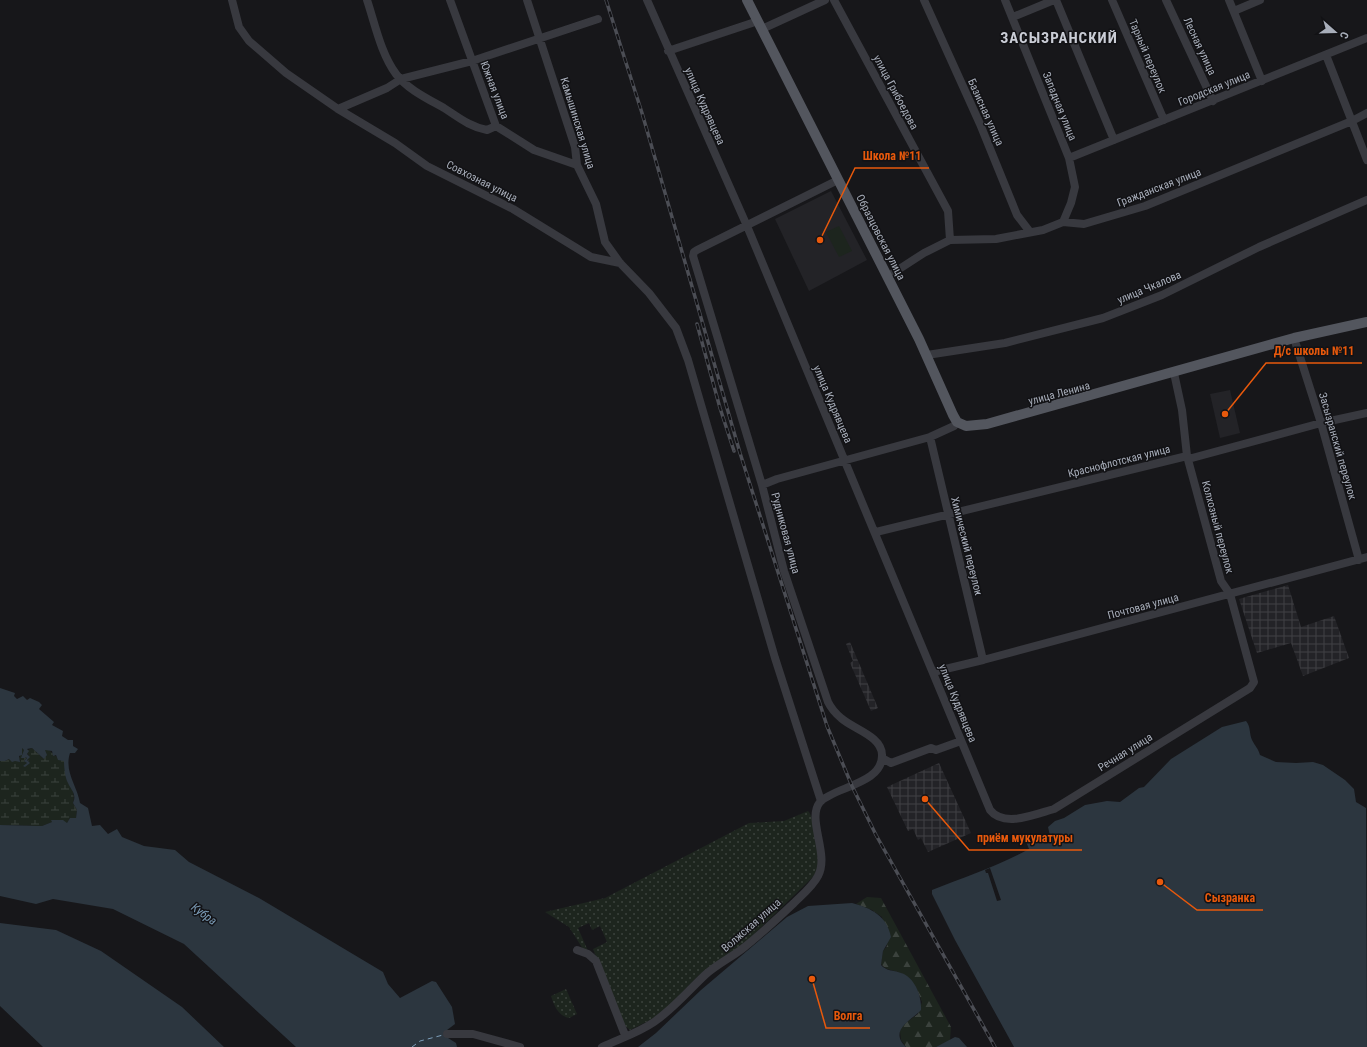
<svg xmlns="http://www.w3.org/2000/svg" width="1367" height="1047" font-family="'Roboto Condensed',sans-serif">
<defs>
<pattern id="industrial-grid" width="8" height="8" patternUnits="userSpaceOnUse"><rect width="8" height="8" fill="#232327"/><path d="M0 4h8M4 0v8" fill="none" stroke="#404044"/></pattern>
<pattern id="grass-dots" width="8" height="8" patternUnits="userSpaceOnUse"><rect width="8" height="8" fill="#1d251e"/><path d="M2 2h.1M6 6h.1" fill="none" stroke="#3b423d" stroke-width="1.8" stroke-linecap="round"/></pattern>
<pattern id="forest-firs" width="22" height="20" patternUnits="userSpaceOnUse"><rect width="22" height="20" fill="#1d251e"/><path d="M5 1l3.5 6h-7zM16 11l3.5 6h-7z" fill="#3b423d"/></pattern>
<pattern id="wetland-marsh" width="20" height="14" patternUnits="userSpaceOnUse"><rect width="20" height="14" fill="#1d251e"/><path d="M1 5h8M5 5V1M11 12h8M15 12V8" fill="none" stroke="#3b423d"/></pattern>
</defs>
<rect width="100%" height="100%" fill="#17171a"/>
<path fill="#232327" d="M831 191 867 260 809 291 775 219Z
M1230 390 1240 433 1220 438 1210 394Z"/>
<path fill="url(#industrial-grid)" d="M1288 585 1301 627 1334 616 1349 658 1303 676 1291 643 1257 653 1239 599Z
M850 642 878 708 871 711 850 663 853 661 846 644Z
M939 763 971 833 928 852 921 838 918 840 913 829 908 831 887 787Z"/>
<path fill="url(#grass-dots)" d="M808 811C815 816 819 858 818 868 817 872 814 876 811 879L747 941 699 975 660 1015 630 1030 623 1024 593 949 607 942 600 926 592 930 589 923 578 928 588 951 583 949 569 927 545 912 605 898 749 823 784 821Z
M566 989 577 1014 569 1018C558 1016 554 1005 551 996Z"/>
<path fill="url(#forest-firs)" d="M867 897 881 898 951 1027 950 1040 936 1047H906L901 1040 900 1031 904 1024 918 1014 922 1002C918 991 911 976 898 972 892 970 886 970 881 964L883 951 887 946 882 917 872 910 856 904Z"/>
<path fill="url(#wetland-marsh)" d="M22 748 24 750 22 758 25 757 27 758 24 761 27 763 25 767 29 761 27 760 29 756 26 751 32 748 44 759 45 750H49L60 760H64C65 773 77 794 73 803L77 810 76 818H70L67 823 52 820V822L42 826 0 825V761H5L9 759 21 761 19 759Z"/>
<path fill="#1d251e" d="M839 226 852 251 839 257 826 232Z"/>
<path fill="#2c363f" d="M0 688 15 693 14 696 17 699 23 696 27 700 30 698 39 702 42 705 39 709 54 722 52 725 63 731 62 736 68 740H73V746L78 749 75 753H70C64 772 77 785 80 803L88 808 92 826 100 825 108 834 117 829 122 837 144 846 175 850 189 862 259 898 383 972 388 984 400 998 432 981 436 982 452 1007 455 1024 447 1030 448 1038 456 1043 457 1047H296L184 944 113 909 53 899 36 904 0 896V825L42 826 52 822 51 820H63L67 823 70 818H76L77 810 73 803C77 794 71 790 68 783 65 778 64 767 64 761L58 760 56 755 53 756 52 751 45 750 47 755 44 759 32 748 27 749 29 751 27 754 30 757 27 760 30 763 25 767 23 766 27 763 24 761 27 758 25 757V758H21L24 750 22 748V755L19 756 20 762 15 761 12 762 9 759 5 761H0Z
M1246 721C1251 727 1249 733 1252 740 1255 746 1258 748 1260 755L1276 762 1296 763 1313 762 1323 765 1345 780 1354 789 1356 802 1366 808 1367 1047H1014L955 940 932 894V890C965 877 998 866 1029 849L1025 839 1040 834 1044 838H1048L1050 836 1048 827 1055 821 1064 818 1085 805 1107 801 1120 802 1139 788 1144 787 1171 759 1222 727Z
M852 903C871 908 887 916 891 937L883 951 881 965C886 971 893 970 901 973 915 977 922 997 921 1010 912 1020 888 1030 906 1047H638L656 1033 701 990 787 917 808 906Z
M0 923 56 930 101 951 182 1007 224 1047H43L0 1006Z
M955 1037 959 1038 967 1047H936Z"/>
<path fill="#17171a" d="M990 868 1001 900 997 901 988 873H986L985 870Z"/>
<g fill="none" stroke-linecap="round" stroke-linejoin="round">
<path stroke="#7c9db8" stroke-width="1" stroke-dasharray="5 4" stroke-linecap="butt" d="M412 1047 420 1041 443 1035"/>
<path stroke="#38393f" stroke-width="8" d="M232 0 239 27 249 41 286 73 338 109 395 143 427 166 513 209 591 257 620 263
M367 0C375 24 381 54 396 74 407 89 428 99 444 108 458 117 470 127 487 130L496 126
M450 0 496 126 534 150 577 165
M527 0 575 147 577 165 596 204 605 242 620 263 649 293 676 328 688 360 775 658 821 801
M647 0 747 226 990 810C1004 828 1036 814 1054 809L1250 688 1254 682 1230 594 1221 581 1187 456 1182 410 1174 373
M834 0 948 211 950 240
M924 0 980 124 1017 215 1030 232
M1005 0 1069 158 1075 187 1071 203 1063 222
M1056 0 1114 140
M1112 0 1164 120
M1166 0 1213 101
M1229 0 1262 81
M1234 11 1260 0
M1013 17 1054 0
M762 29 825 0
M668 51 758 21
M1326 55 1367 160
M338 109 387 88 401 79 472 61 598 19
M1069 158 1367 38
M887 277 924 253 950 240 996 239 1043 230 1063 222 1084 224 1145 206 1352 121 1367 113
M1294 338 1321 423 1359 560
M927 355 1005 343 1103 318 1162 295 1259 247 1367 200
M930 437 983 660
M762 485 777 479 930 437 954 426 957 422
M876 532 1187 456 1192 458 1321 423 1367 413
M933 672 983 660 1367 557
M882 758 891 763 931 748 936 750 961 741
M577 950 588 954 596 961 625 1035
M447 1034H473L520 1047
M602 1047C619 1039 638 1033 654 1022 673 1009 688 991 705 975 716 965 730 958 742 949 760 935 777 919 794 903 802 895 813 886 818 876 830 854 806 819 820 802 834 787 883 784 882 755 882 736 853 729 841 718 835 713 831 708 828 702L784 571 762 485 693 256 694 252 697 250 838 180"/>
<path stroke="#53565e" stroke-width="10" d="M747 0 919 339 953 415 957 422 966 426 987 424 1294 338 1367 322"/>
<g stroke="#4b4d54" stroke-width="3.5">
<path id="rail" d="M606 0 642 113 740 453 827 726 852 786 876 835 995 1047
M697 324 720 408 734 451"/>
</g>
<use href="#rail" stroke="#121215" stroke-width="2" stroke-dasharray="6" stroke-linecap="butt"/>
</g>
<g text-anchor="middle" stroke-width="3" stroke-linejoin="round" paint-order="stroke">
<g font-size="11" fill="#a8aeba" stroke="#121215">
<text transform="translate(1200 46) rotate(65)" y="4">Лесная улица</text>
<text transform="translate(1148 56) rotate(67)" y="4">Тарный переулок</text>
<text transform="translate(1214 88) rotate(-22)" y="4">Городская улица</text>
<text transform="translate(495 90) rotate(69)" y="4">Южная улица</text>
<text transform="translate(896 92) rotate(62)" y="4">улица Грибоедова</text>
<text transform="translate(705 106) rotate(66)" y="4">улица Кудрявцева</text>
<text transform="translate(1060 106) rotate(68)" y="4">Западная улица</text>
<text transform="translate(986 112) rotate(66)" y="4">Базисная улица</text>
<text transform="translate(578 123) rotate(73)" y="4">Камышинская улица</text>
<text transform="translate(482 181) rotate(27)" y="4">Совхозная улица</text>
<text transform="translate(1159 187) rotate(-21)" y="4">Гражданская улица</text>
<text transform="translate(881 237) rotate(63)" y="4">Образцовская улица</text>
<text transform="translate(1149 287) rotate(-23)" y="4">улица Чкалова</text>
<text transform="translate(1059 393) rotate(-15)" y="4">улица Ленина</text>
<text transform="translate(833 404) rotate(67)" y="4">улица Кудрявцева</text>
<text transform="translate(1338 446) rotate(74)" y="4">Засызранский переулок</text>
<text transform="translate(1119 461) rotate(-14)" y="4">Краснофлотская улица</text>
<text transform="translate(1218 527) rotate(75)" y="4">Колхозный переулок</text>
<text transform="translate(786 533) rotate(75)" y="4">Рудниковая улица</text>
<text transform="translate(967 546) rotate(76)" y="4">Химический переулок</text>
<text transform="translate(1143 606) rotate(-15)" y="4">Почтовая улица</text>
<text transform="translate(958 703) rotate(68)" y="4">улица Кудрявцева</text>
<text transform="translate(1125 752) rotate(-32)" y="4">Речная улица</text>
<text transform="translate(751 925) rotate(-41)" y="4">Волжская улица</text>
</g>
<g font-size="12" font-style="italic" fill="#7c9db8" stroke="#121215">
<text transform="translate(204 914) rotate(36)" y="4">Кубра</text>
</g>
<g font-size="15" font-weight="bold" letter-spacing="1" fill="#cacdd6" stroke="#121215">
<text x="1059" y="43">ЗАСЫЗРАНСКИЙ</text>
</g>
</g>
<path fill="none" stroke="#e8590c" stroke-width="1.5" d="M820 240L855 168H929M1225 414L1266 363H1362M925 799L969 850H1082M1160 882L1197 910H1263M812 979L826 1028H870"/>
<g fill="#e8590c" stroke="#121215" stroke-width="1.5">
<circle cx="820" cy="240" r="4"/>
<circle cx="1225" cy="414" r="4"/>
<circle cx="925" cy="799" r="4"/>
<circle cx="1160" cy="882" r="4"/>
<circle cx="812" cy="979" r="4"/>
</g>
<g font-size="12" text-anchor="middle" font-weight="bold" fill="#e8590c" stroke="#121215" stroke-width="3" stroke-linejoin="round" paint-order="stroke">
<text x="892" y="160">Школа №11</text>
<text x="1314" y="355">Д/с школы №11</text>
<text x="1025" y="842">приём мукулатуры</text>
<text x="1230" y="902">Сызранка</text>
<text x="848" y="1020">Волга</text>
</g>
<g transform="translate(1335 32) rotate(110)" stroke="#121215" stroke-width="3" paint-order="stroke">
<path d="M0-3L7 15L0 10L-7 15Z" fill="#a8aeba"/>
<text y="-6" font-size="11" font-weight="bold" text-anchor="middle" fill="#a8aeba">С</text>
</g>
</svg>
